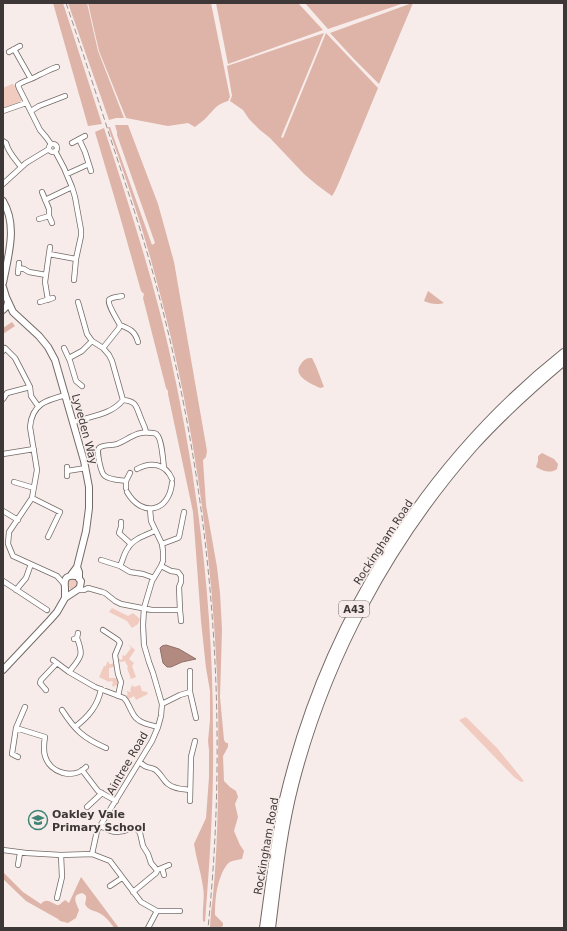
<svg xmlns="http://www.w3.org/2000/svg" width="567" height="931" font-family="'DejaVu Sans',sans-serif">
<rect width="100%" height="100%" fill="#f7ece9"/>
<path fill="#f1cac0" d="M12 84 16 86 22 101 3 108V88Z
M67.5 584a5.5 5.5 0 1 1 11 0a5.5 5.5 0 1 1-11 0Z
M112 608 128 616 133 613 140 619 138 624 132 628 127 621 109 612Z
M128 644 135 650 129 659 134 663 132 666 136 677 131 679 127 668 128 667 125 661 121 662 119 661 118 660 119 659 121 660 123 658 122 657 123 655 125 656 131 648Z
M107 662H109V664H112L113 663 114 664V667L109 668V678H117L119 684 118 686 115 685 114 687 112 686 113 682 110 681 109 682 99 677 104 666H106Z
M132 685 134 687 140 685 142 691 147 692 148 694 136 700 134 696 129 699 126 697 128 693H127V691L131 692V691L130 690Z
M466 717 497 748 524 781 521 782 514 777 459 720Z"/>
<path fill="#deb3a8" d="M53 3H63L102 124C97 125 93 125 88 126Z
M68 3H87L98 51 124 118H116L109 120Z
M88 3H211L230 97 228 101C215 105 214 110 205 119 202 122 198 124 195 127L188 123 168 126 126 118 99 51Z
M216 3H298L323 30 228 64Z
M305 3H404L328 29Z
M412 3H413L379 84 354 59 330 33Z
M324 33 281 137 283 138 326 33 378 88 340 180 335 191 332 196 317 185 304 174 270 138 260 130 249 119 243 110 230 101 232 96 227 66Z
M115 125H128L158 204 174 262 207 451 206 457 203 460 206 505 217 567 220 593 222 629 220 697 224 740 226 743H228V747L223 756 224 781 230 787 236 791 238 797 235 804 238 817 234 831 240 845 244 851 242 859C238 860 234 860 230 862 222 867 217 887 216 896 215 903 215 909 215 915L223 923V926L221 927 210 928C210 922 211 917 211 912 213 898 214 885 215 871 217 841 218 811 218 781 218 746 219 710 217 675 211 540 191 405 155 275 142 225 125 176 108 127H110L152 245 155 243 117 135V132Z
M104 128C128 202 152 275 169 350 197 475 213 603 213 732 214 795 210 859 205 922L203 921C202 910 205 898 203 887 201 872 196 858 194 844L206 818 209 777V750L208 741 210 720V691L206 668 201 621 193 512 168 394V391L166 388 143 298 144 294 141 291 119 213 95 132Z
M428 291 444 303C438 305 430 304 424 301Z
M12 322 15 326 3 334V328Z
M312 358C317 367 320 377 324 387L320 388C312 384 291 376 301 364 304 359 307 358 312 358Z
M542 453 554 459 558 464 557 469C550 474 543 471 536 467L538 461V456Z
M3 872 23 892 41 904C46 897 52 903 57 905H59L65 900 69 903 81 877 119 928H114C111 923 106 917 101 914 95 910 88 911 85 904 86 899 88 895 82 893 71 895 76 903 79 910L76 918 68 923 60 921 58 919 26 901 3 879Z"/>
<path fill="#b38a7f" stroke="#907169" d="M166 645 179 649 196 659 182 662 171 667H167L163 663 160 648 162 646Z"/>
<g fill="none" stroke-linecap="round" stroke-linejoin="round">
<g stroke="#736a67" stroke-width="6">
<path id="street" d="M14 49 31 79
M9 52 20 46
M3 111 26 103
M31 111 39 106 65 96
M79 139 85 152 91 171
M3 141 6 143C8 152 15 159 21 167
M72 143 85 136
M51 144 46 137 40 130 19 88 18 85C23 81 33 79 39 75 46 72 50 69 57 67
M49 148a4 4 0 1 1 8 0a4 4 0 1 1-8 0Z
M55 151 64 168 72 187 75 197 81 230V236L76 259 74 280
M67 174 89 164
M3 184 26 163 49 149
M42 192 49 209V216L52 223
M45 200 72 187
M39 219 49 216
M49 254 76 259
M19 268 24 269 29 272 46 275
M18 273 19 263
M48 300 45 282 50 247
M40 302 53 298
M120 325C130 329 135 331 138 342
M64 348 70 361 76 381 82 386
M103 348 119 328 120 325C118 321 107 304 109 300 111 297 119 297 122 296
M3 351 5 348 15 358 30 387 31 396 38 406
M69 358 82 351 92 341
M3 399 7 393 30 387
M123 400C136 401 136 406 140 416 142 422 145 426 146 432
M74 422C91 416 111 415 123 400L112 361 109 355 103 348 92 341 87 334 78 302
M3 454 34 449
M67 467V476
M137 469C151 461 166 464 172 479
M67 471 86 468
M126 481C120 480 110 480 105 476 101 474 96 451 99 448 103 444 112 446 117 444 129 439 138 430 152 433 154 433 156 433 157 435 162 439 163 461 164 468
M14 482 34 488
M126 488V481L130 473
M127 492C142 518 169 512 172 483
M32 498 60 512 48 537
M3 511 18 520
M121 522V527L119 533 131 544
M162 544 178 538 179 537 184 512
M101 560 120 566 130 572 143 574 154 578
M120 566C123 560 124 553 128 548 133 539 146 535 155 531
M161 566 171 571 178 572 181 576V582L179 587 180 610
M3 581 47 610
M64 584 57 576 13 556 8 544 9 532 32 498 37 470 30 427C32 404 46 400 66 395
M16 590 26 578 31 564
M77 590H84L88 588 102 592 105 593 115 601 121 604 152 610H180L181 621
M103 630 118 640 120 643 115 655 118 674 121 682 118 696
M74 639 77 638 78 633
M53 660 69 672 95 687 124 698C128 702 129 707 132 712 137 723 147 724 158 727
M190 671V692L196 718
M69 672C81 657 84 656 77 638
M46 690 40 683 41 680 57 663
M162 704 180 695 190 692
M25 707 16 728 45 737C44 743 43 749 45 756 50 773 73 780 86 767
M62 710C75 730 83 738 106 748
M75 727C88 717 98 706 101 689
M16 728 12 754 18 757
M140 762C146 769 147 766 154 769 160 772 163 780 168 784 174 789 182 789 190 790
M82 770 98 791 116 801
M190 801 191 757 195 741
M87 807 102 793
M100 826 111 831 116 832 124 831 131 828H136L140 833 143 846 148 854 151 863 156 869 157 871 156 873 133 892
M3 850 26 853 61 855 92 854 110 861 141 902 157 911H180
M92 854 97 831 152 741 158 727 161 716 162 704 153 673 149 662 144 645 143 625 144 608 152 581 161 566 163 561V551L162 544 151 521 150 509
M18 865 20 853
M162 868 164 875
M157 870 169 865
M110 886 122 878
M57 898 62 877 61 855
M148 928 157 911"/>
</g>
<g stroke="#736a67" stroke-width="8">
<path id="secondary" d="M3 201C18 226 8 256 3 283
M3 287 6 297 13 312 39 336 48 347 55 360 84 461 89 487V508L86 531 77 567 71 575
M3 310 7 306 8 302
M65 598C65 595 65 592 65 588 64 580 65 575 75 576
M3 670 50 620 57 612 65 598 77 590 80 587 81 581 79 579V572L77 567"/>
</g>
<g stroke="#736a67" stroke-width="10">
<path id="highway" d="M264 928C270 885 275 842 284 799 325 625 424 464 564 353
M271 928C277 880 282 832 294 785 326 660 388 544 473 447 501 416 532 388 564 361"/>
</g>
<use href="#street" stroke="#fff" stroke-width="4.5"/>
<use href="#secondary" stroke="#fff" stroke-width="6"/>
<use href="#highway" stroke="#fff" stroke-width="8"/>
<path stroke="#9c9492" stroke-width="1" stroke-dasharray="6 3" stroke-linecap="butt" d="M66 3C82 50 97 96 112 143 128 191 144 239 157 288 212 495 230 715 208 928"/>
</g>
<defs>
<g id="school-ring" transform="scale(1)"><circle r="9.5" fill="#f7ece9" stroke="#408476" stroke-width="1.5"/><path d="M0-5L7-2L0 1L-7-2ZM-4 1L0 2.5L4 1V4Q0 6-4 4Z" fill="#408476"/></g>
</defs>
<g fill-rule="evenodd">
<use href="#school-ring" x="38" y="820"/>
</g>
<g text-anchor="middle" stroke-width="3.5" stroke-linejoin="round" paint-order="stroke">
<rect fill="#f7ece9" stroke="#756e6c" stroke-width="1" x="339" y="601" width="30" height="16" rx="3"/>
<g font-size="10" font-weight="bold" fill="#3d3837">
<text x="354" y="613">A43</text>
</g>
<g font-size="11" fill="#3d3837" stroke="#f7ece9">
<text transform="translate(85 429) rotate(75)" y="4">Lyveden Way</text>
<text transform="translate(383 542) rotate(-57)" y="4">Rockingham Road</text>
<text transform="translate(127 763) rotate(-60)" y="4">Aintree Road</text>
<text transform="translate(266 846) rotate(-80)" y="4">Rockingham Road</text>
</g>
<g font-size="11" font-weight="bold" fill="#3d3837" stroke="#f7ece9" text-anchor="start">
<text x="52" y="818">Oakley Vale<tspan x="52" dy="13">Primary School</tspan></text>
</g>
</g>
<rect width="567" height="931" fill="none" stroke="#3d3837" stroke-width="8"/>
</svg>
